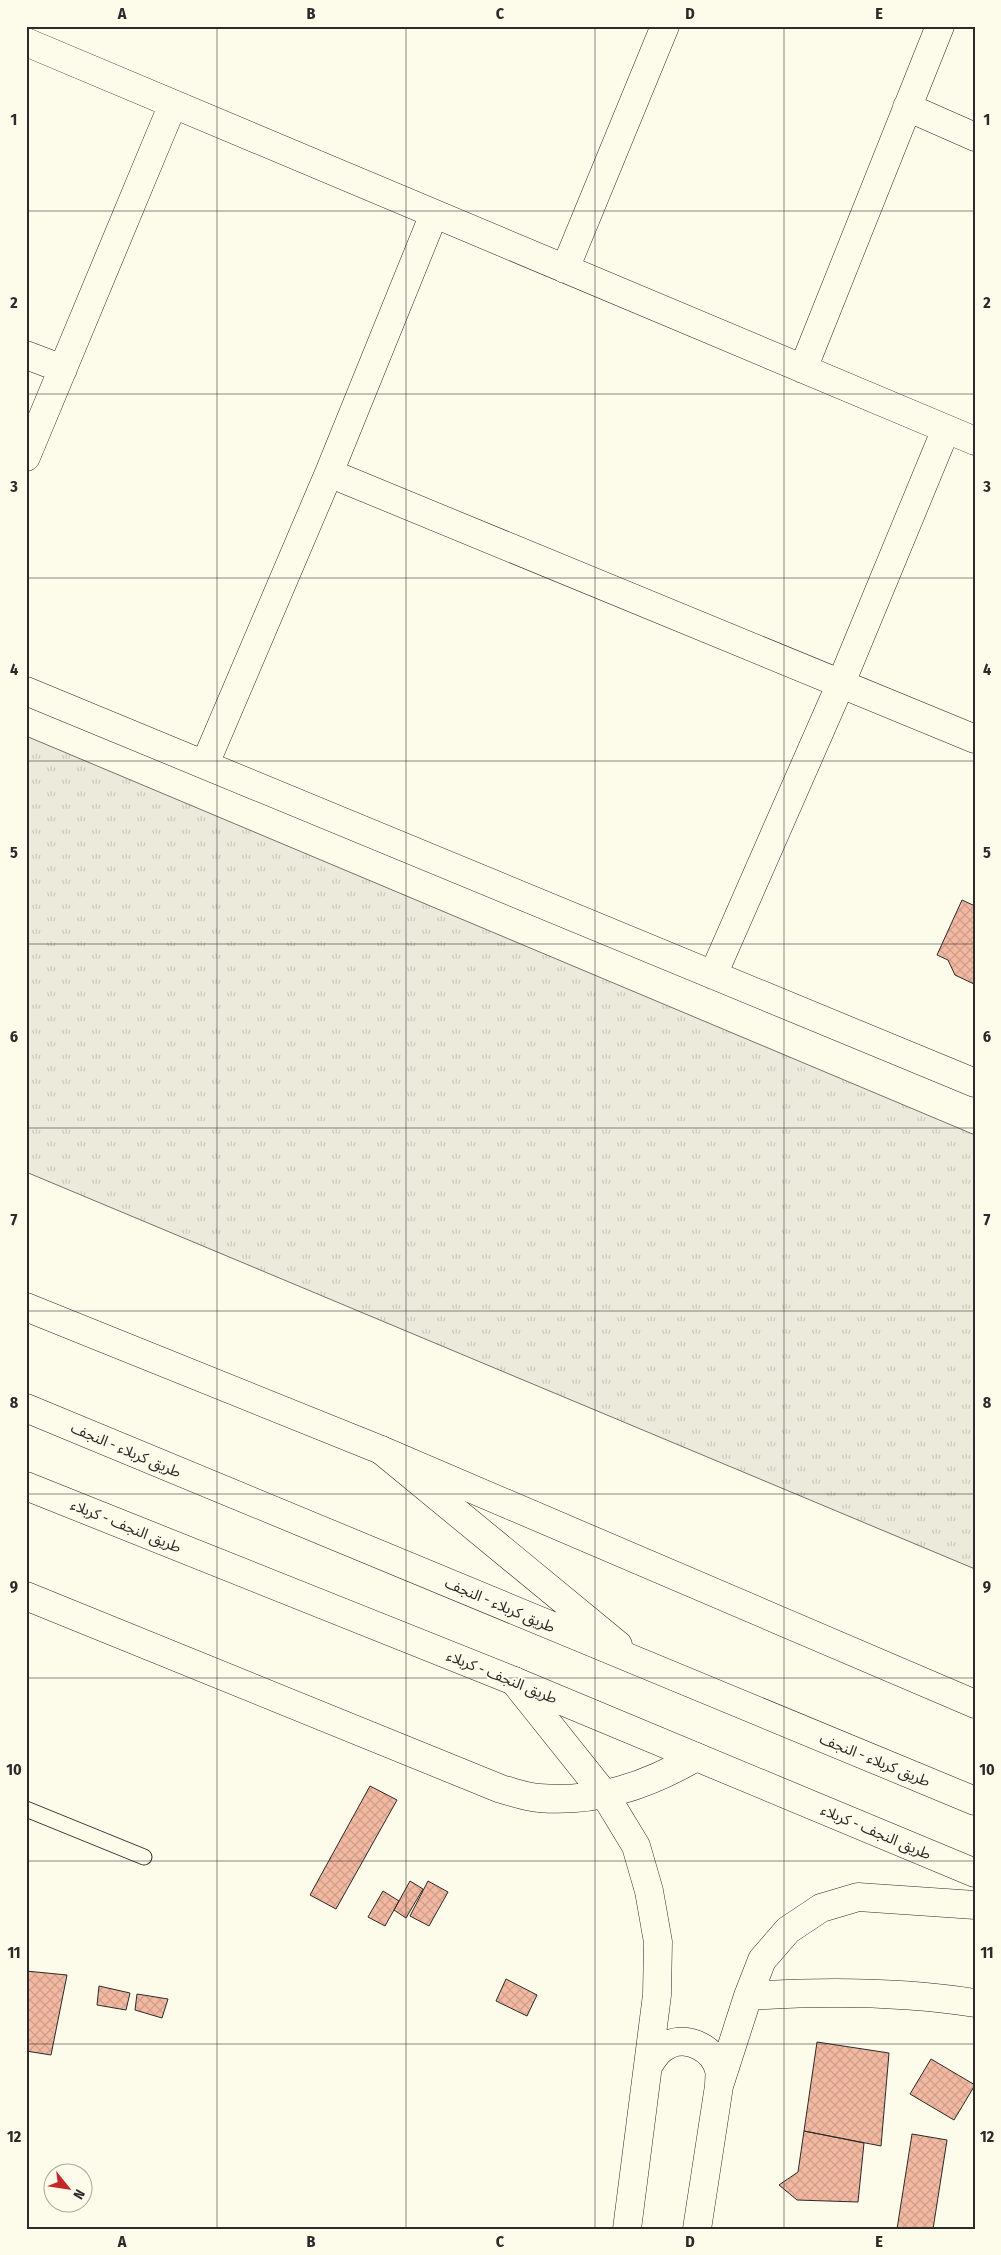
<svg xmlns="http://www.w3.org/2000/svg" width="1001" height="2255" font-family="'Fira Sans Condensed','Noto Sans Arabic',sans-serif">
<defs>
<pattern id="grass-tufts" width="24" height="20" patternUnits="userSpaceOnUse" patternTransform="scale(1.25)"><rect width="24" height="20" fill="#ecebdb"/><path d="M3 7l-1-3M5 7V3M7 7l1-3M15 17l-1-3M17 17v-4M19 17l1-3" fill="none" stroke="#cbcabc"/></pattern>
<pattern id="building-cross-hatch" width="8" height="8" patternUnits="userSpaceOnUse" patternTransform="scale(1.25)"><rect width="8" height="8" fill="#f2b8a0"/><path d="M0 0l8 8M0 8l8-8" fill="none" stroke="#d09e8a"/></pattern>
</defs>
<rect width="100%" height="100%" fill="#fdfbea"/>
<path fill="url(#grass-tufts)" stroke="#74746e" d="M26 736 975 1135V1569L26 1172Z"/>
<path fill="url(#building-cross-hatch)" stroke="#2b2b2b" d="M962 900 975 906 974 984 955 975 948 960 937 955Z
M370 1786 397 1800 336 1909 310 1895Z
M410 1881 423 1889 406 1918 394 1910Z
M428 1881 448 1892 429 1926 410 1916Z
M383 1891 399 1901 385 1926 368 1917Z
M26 1971 67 1975 51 2055 26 2051Z
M506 1979 537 1995 527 2016 496 2001Z
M99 1986 130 1993 126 2010 97 2005Z
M137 1994 168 1999 162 2018 135 2010Z
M817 2042 889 2053 881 2146 804 2131Z
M931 2059 975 2085 954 2120 910 2094Z
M804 2131 864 2143 858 2202 797 2200 779 2185 798 2172Z
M912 2134 947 2140 933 2229H897Z"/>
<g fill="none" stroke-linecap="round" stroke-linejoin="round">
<g stroke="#2b2b2b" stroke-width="17">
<path id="lane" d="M26 1809 144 1857"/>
</g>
<g stroke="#2b2b2b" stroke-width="29">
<path id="street" d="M26 42 975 441
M907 107 975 137
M565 269 665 26
M26 355 63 369
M803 369 940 26
M26 457 173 104
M329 473 975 739
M26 691 975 1083
M205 764 329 473 434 214
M713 975 841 683 946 429"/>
</g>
<g stroke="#2b2b2b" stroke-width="29">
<path id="secondary" d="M26 1307 381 1450 975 1704
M26 1596 501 1789C513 1792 526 1797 539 1798 596 1803 647 1786 696 1757
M514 1681 605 1795 636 1846 649 1891 658 1942 657 1995 627 2229
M748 1996C824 1991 899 1991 975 2003
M648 2066C654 2057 659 2048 670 2044 689 2036 714 2049 719 2070 720 2074 719 2081 719 2086
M697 2229 719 2086 748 1996 762 1960 788 1930 821 1908 858 1897 975 1905"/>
</g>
<g stroke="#2b2b2b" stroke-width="29">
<path id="highway" d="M26 1408 975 1801
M381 1450 618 1645
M26 1486 514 1681 975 1873"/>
</g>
<use href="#lane" stroke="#fdfbea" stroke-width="15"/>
<use href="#street" stroke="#fdfbea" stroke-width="28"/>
<use href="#secondary" stroke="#fdfbea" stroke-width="28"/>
<use href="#highway" stroke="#fdfbea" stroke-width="28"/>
</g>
<path fill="none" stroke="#2b2b2b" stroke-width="1" stroke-opacity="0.55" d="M217 26V2229M406 26V2229M595 26V2229M784 26V2229M26 211H975M26 394H975M26 578H975M26 761H975M26 944H975M26 1128H975M26 1311H975M26 1494H975M26 1678H975M26 1861H975M26 2044H975"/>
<g text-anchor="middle" stroke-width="4" stroke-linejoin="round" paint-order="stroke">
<g font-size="15" fill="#2b2b2b" stroke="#fdfbea">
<text transform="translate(126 1450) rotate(23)" y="5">طريق کربلاء - النجف</text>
<text transform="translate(126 1526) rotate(22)" y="5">طريق النجف - کربلاء</text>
<text transform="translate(500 1605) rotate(23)" y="5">طريق کربلاء - النجف</text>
<text transform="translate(502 1677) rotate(22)" y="5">طريق النجف - کربلاء</text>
<text transform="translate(875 1760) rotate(22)" y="5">طريق کربلاء - النجف</text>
<text transform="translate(876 1832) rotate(23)" y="5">طريق النجف - کربلاء</text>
</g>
</g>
<rect width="1001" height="2255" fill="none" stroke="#fdfbea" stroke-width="55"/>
<g transform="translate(68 2188) rotate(120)"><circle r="24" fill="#fdfbea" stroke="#a9a89e"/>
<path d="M0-4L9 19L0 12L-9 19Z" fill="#c62828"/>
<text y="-8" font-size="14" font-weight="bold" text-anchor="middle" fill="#2b2b2b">N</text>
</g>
<rect x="28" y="28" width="946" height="2200" fill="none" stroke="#2b2b2b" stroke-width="2"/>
<g font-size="16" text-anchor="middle" font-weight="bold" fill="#2b2b2b">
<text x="122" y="19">A</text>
<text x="311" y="19">B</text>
<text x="500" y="19">C</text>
<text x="690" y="19">D</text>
<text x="879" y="19">E</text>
<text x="14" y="125">1</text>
<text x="987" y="125">1</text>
<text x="14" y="308">2</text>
<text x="987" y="308">2</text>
<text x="14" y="492">3</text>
<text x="987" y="492">3</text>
<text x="14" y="675">4</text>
<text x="987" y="675">4</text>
<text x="14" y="858">5</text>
<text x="987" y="858">5</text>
<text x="14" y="1042">6</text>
<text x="987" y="1042">6</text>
<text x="14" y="1225">7</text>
<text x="987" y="1225">7</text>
<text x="14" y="1408">8</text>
<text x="987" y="1408">8</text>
<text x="14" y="1592">9</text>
<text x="987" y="1592">9</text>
<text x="14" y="1775">10</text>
<text x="987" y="1775">10</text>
<text x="14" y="1958">11</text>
<text x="987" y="1958">11</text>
<text x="14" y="2142">12</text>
<text x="987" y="2142">12</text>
<text x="122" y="2247">A</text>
<text x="311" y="2247">B</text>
<text x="500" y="2247">C</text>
<text x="690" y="2247">D</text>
<text x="879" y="2247">E</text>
</g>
</svg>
